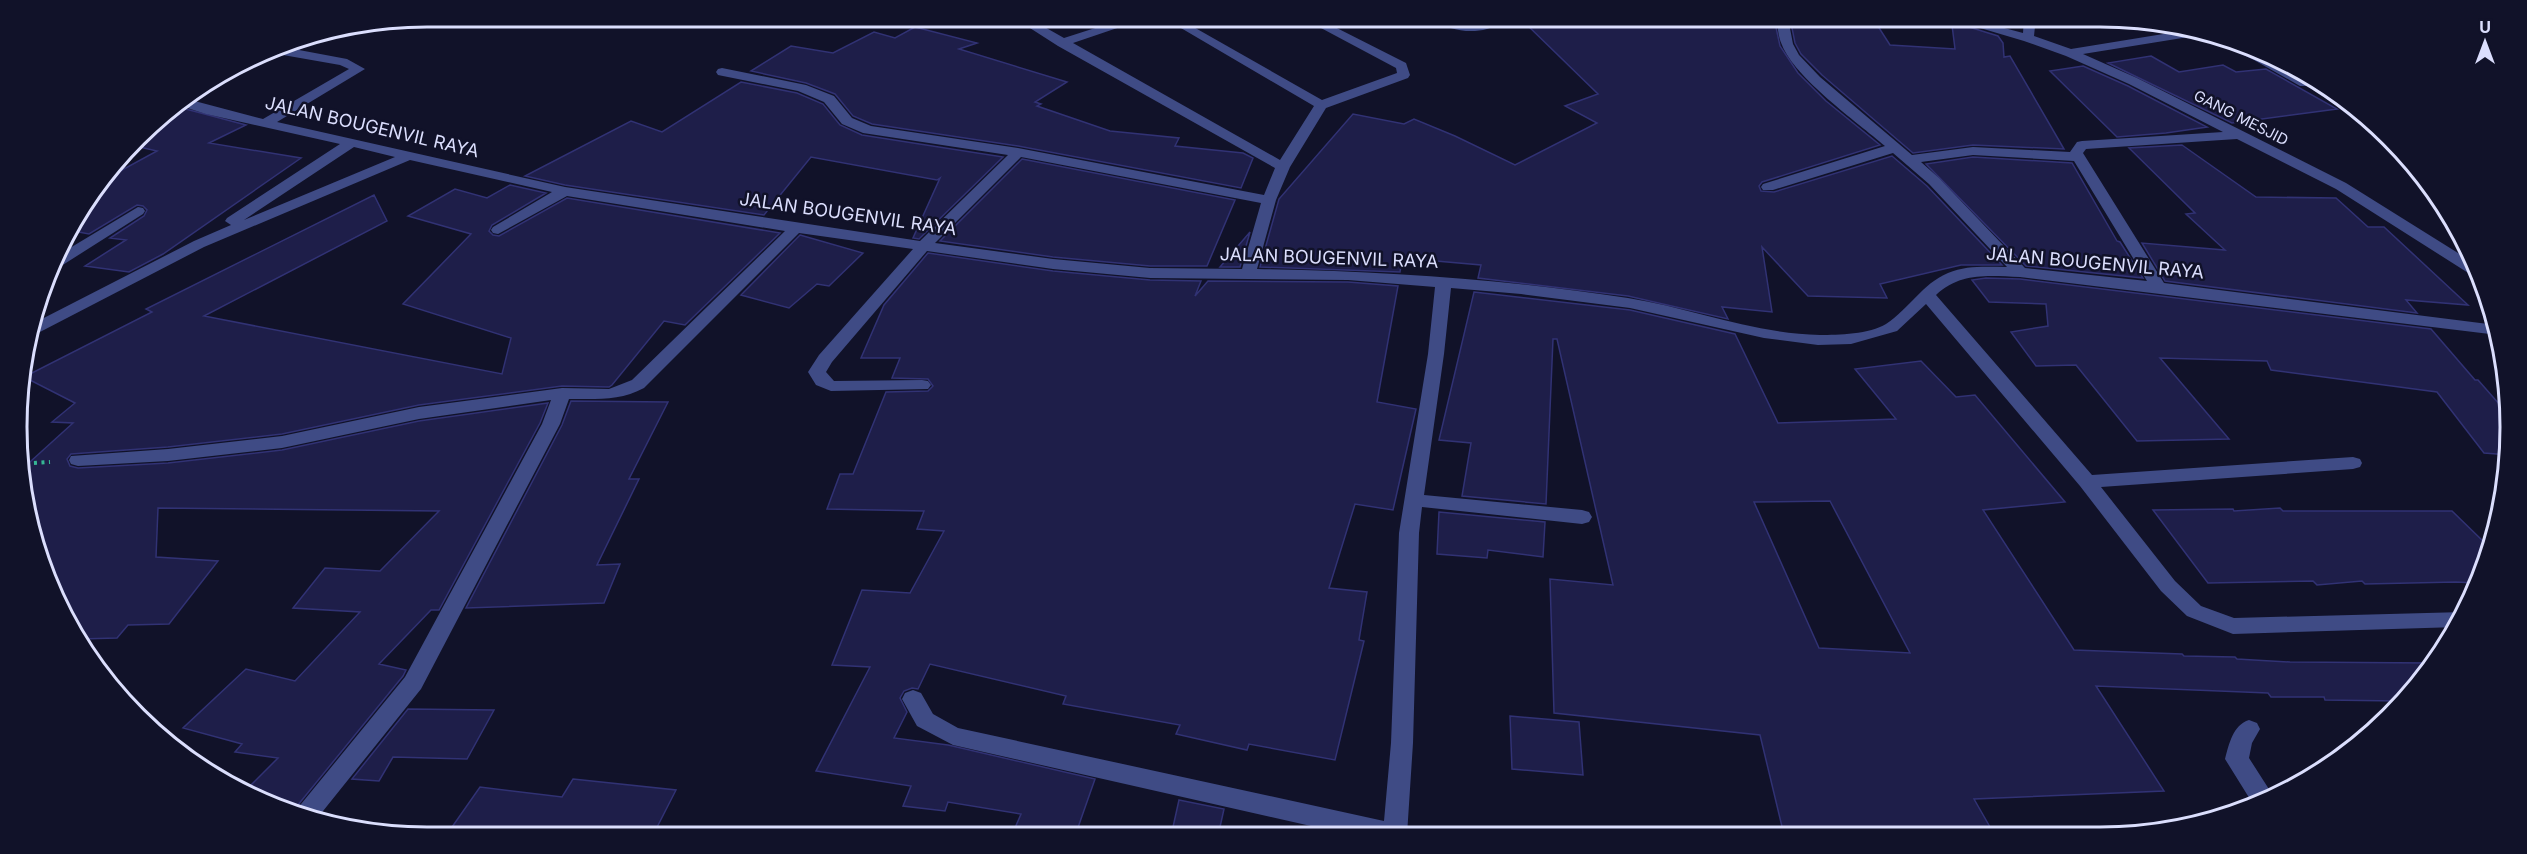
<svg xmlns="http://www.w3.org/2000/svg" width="2527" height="854" font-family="Inter,sans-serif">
<rect width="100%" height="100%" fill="#111229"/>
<path fill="#1e1e49" stroke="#313274" stroke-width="1.5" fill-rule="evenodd" d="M1657 18 1726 22 1725 18H1774L1780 46 1798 73 1826 101 1880 145 1762 182 1759 186 1761 191 1774 192 1892 156 1927 186 2002 265H1961L1880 284 1887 298 1808 296 1762 247 1772 312 1722 307 1728 319 1628 296 1478 278 1481 265 1402 258 1400 272 1260 267 1279 199 1353 114 1404 124 1414 119 1455 136 1515 165 1597 123 1565 106 1598 94 1521 19Z
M1790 18 1874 20 1890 45 1955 49 1952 25 1969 27 1998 36 2003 43 2004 57 2010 56 2064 149 1973 145 1913 153 1822 75 1801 54 1795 43Z
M915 27 977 43 959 49 1067 82 1035 102 1041 104 1037 106 1110 131 1179 138 1175 146 1243 153 1253 158 1241 188 1018 146 872 124 853 116 835 94 806 83 751 71 791 46 833 53 874 32 895 38Z
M2151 56 2179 72 2223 65 2236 72 2266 69 2337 109 2232 123 2108 63Z
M2083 66 2128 86 2207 127 2166 133 2117 137 2050 71Z
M741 82 797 93 823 104 840 125 862 135 1003 157 919 239 913 238 940 178 937 180 811 157 764 215 565 185 525 176 631 121 662 132Z
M182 108 246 125 209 143 301 158 163 254 129 272 85 266 126 240 110 238 144 216 147 210 143 206 137 205 89 234 68 230 98 183 157 151 131 145 147 129Z
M2182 145 2256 197 2336 198 2368 227H2384L2468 305 2406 300 2417 313 2165 281 2142 243 2225 250 2186 214 2195 213 2129 148Z
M1973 157 2072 163 2117 241 2120 242 2143 278 2026 266 1926 164Z
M1022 159 1235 200 1207 266H1150L1053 257 940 241Z
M510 185 546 193 492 225 489 231 493 235 499 236 567 198 780 233 685 325 664 321 612 385 609 387 562 386 419 405 282 434 168 447 71 454 67 459 70 466 78 468 168 463 282 450 419 421 548 403 540 423 439 610H431L379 664 406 670 403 676 293 811 246 790 278 758 235 752 242 744 183 728 246 669 295 681 360 612 293 608 325 568 380 571 439 511 158 508 156 557 218 561 169 624 128 625 117 638 79 639 30 533 20 471 73 423 52 422 75 403 24 377 152 312 146 309 374 195 387 221 204 316 502 374 511 338 403 304 471 234 408 216 455 189 487 198Z
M1250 232 1240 267H1220Z
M800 235 863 253 829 286 817 284 789 308 741 295Z
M928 253 1053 271 1150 280 1201 281 1195 296 1208 281 1348 282 1398 286 1377 402 1416 409 1393 510 1355 504 1329 588 1367 592 1359 640 1364 641 1335 760 1249 744 1247 750 1176 734 1180 725 1063 704 1066 696 930 664 918 689 912 688 904 691 900 698 907 712 894 738 948 745 1095 779 1075 836H1057L1015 828 1021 814 948 802 945 811 903 806 911 786 816 771 870 667 832 665 862 590 910 593 944 531 917 529 924 511 827 509 840 474H853L886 392 928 391 933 386 928 379 892 378 900 358H861L884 305Z
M1986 278 2020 279 2431 329 2475 380H2478L2508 414 2509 455 2484 453 2437 392 2271 370 2267 361 2160 358 2229 439 2137 441 2076 365 2036 366 2011 332 2048 326 2046 304 1989 302 1972 280Z
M1474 292 1630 310 1735 334 1778 423 1896 419 1855 369 1921 361 1956 397 1975 395 2065 502 1983 510 2074 650 2182 654 2184 656 2235 657 2237 659 2290 662 2431 663 2399 701 2325 700 2324 697H2271L2268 693 2096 686 2164 791 1974 799 1994 834 1784 835 1760 735 1554 713 1550 579 1613 585 1557 339H1553L1546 504 1462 496 1471 443 1439 440ZM1830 501 1910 653 1819 648 1754 502Z
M571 401 668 402 629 479H639L597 565 620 564 604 603 466 608 562 425Z
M2280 508 2283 511H2452L2490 548 2476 583 2456 582 2365 584 2362 581 2317 585 2313 581 2208 583 2153 510 2233 509 2234 511Z
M1439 512 1545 522 1543 557 1488 550 1487 558 1437 554Z
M408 709 494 710 467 759 393 757 379 781 352 779Z
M1510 716 1579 722 1583 775 1512 769Z
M573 779 676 790 652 837H445L480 787 562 797Z
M1179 800 1224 809 1218 836H1171Z"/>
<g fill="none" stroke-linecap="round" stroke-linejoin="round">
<path stroke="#36b694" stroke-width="4" stroke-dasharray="3 4.5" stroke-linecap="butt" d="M19 464 50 462"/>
<path fill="#3f4b85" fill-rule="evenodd" d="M1943 17H1963L2023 33 2024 17H2036L2034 36 2071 49 2194 29C2218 32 2294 66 2310 83L2308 86H2300L2254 60 2201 35 2083 54 2137 78 2346 183 2474 263 2481 277 2473 276 2336 189 2237 139 2086 149 2083 153 2164 283 2496 325 2498 335 2020 277C1988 276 1961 272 1936 295L2092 475 2353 457 2360 459 2362 463 2360 467 2353 469 2101 487 2175 581 2201 606 2234 618 2464 612 2458 627 2233 634 2187 616 2161 591 2080 486 1926 304 1897 331 1851 344 1818 345 1764 338 1630 308 1521 294 1451 288 1444 354 1424 495 1582 510 1589 512 1592 517 1589 522 1582 524 1422 507 1419 533 1413 743 1407 835 1355 836 953 745 917 726 902 699 905 693 913 690 921 693 933 714 958 728 1384 821 1391 743 1399 533 1428 354 1435 287 1348 280 1150 278 1053 269 927 251 832 362 826 372 834 381 922 380 928 381 931 385 928 389 831 391 816 385 808 372 819 355 913 249 799 233 644 388C620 401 596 399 569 399L560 424 421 689 315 821 295 812 297 809 405 677 542 424 551 400 419 419 282 448 168 461 78 466 71 464 69 460 71 456 168 449 282 436 419 407 562 388 609 389 632 380 785 231 567 196 498 234 493 233 491 230 493 227 552 192 410 160 204 247 40 332 32 333 36 322 194 241 231 225 225 221 227 218 340 144 206 114 178 105 187 99 263 119 349 69 340 65 283 55 281 52 308 36 334 28 333 33 299 50 347 59 365 69 277 122 565 187 920 241 1008 155 863 133 842 124 824 102 798 91 718 75 716 72 718 69 722 68 806 85 834 96 852 118 871 126 1018 148 1264 195 1275 168 1058 46 1019 21H1034L1064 38 1117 21H1134L1132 23 1073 43 1280 160 1314 106 1169 21H1183L1322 100 1397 73 1396 68 1306 20H1321L1406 63 1410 75 1408 78 1326 108 1290 167 1276 200 1257 269C1382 271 1505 279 1628 298 1692 308 1754 334 1820 335 1838 335 1870 334 1886 324 1910 308 1922 284 1948 273 1967 265 1987 267 2007 267L1929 184 1893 153 1773 190H1763L1761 187 1763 184 1885 146C1857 122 1795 78 1782 45 1778 37 1778 27 1776 18H1788L1793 44 1799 55 1820 77 1912 155 1973 147 2070 152 2077 142 2082 141 2223 132 2129 84 2066 56 2024 41ZM354 147 395 157 244 220ZM1973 155 2074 161 2147 281 2025 268 1939 178 1921 162ZM1021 157 1261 203 1242 269 1150 268 1053 259 935 243Z
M1434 19C1447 19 1458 24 1470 24 1481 23 1489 19 1500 19V22C1484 36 1450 33 1434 19Z
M138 207 143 208 145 211 143 214 58 268 52 269 55 257Z
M2249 720 2257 723 2260 729 2252 743 2249 758 2274 797 2253 804 2225 759C2229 744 2233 725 2249 720Z"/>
</g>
<g text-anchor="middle" stroke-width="5" stroke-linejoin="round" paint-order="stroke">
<g font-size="15" fill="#dbdefd" stroke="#111229">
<text transform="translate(2241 118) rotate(27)" y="5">GANG MESJID</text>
</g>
<g font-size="18" fill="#dbdefd" stroke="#111229">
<text transform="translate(372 127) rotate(13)" y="6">JALAN BOUGENVIL RAYA</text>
<text transform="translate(848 214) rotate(8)" y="6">JALAN BOUGENVIL RAYA</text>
<text transform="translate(1329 258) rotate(2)" y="6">JALAN BOUGENVIL RAYA</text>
<text transform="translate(2095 263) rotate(5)" y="6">JALAN BOUGENVIL RAYA</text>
</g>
</g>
<path d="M0 0H2527V854H0ZM427 27H2100A400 400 0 0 1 2500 427V427A400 400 0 0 1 2100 827H427A400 400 0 0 1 27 427V427A400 400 0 0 1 427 27Z" fill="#111229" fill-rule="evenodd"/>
<path fill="none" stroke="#dbdefd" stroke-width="3" d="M427 27H2100A400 400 0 0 1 2500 427V427A400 400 0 0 1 2100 827H427A400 400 0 0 1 27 427V427A400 400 0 0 1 427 27Z"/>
<g transform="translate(2485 42)" stroke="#111229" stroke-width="4.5" paint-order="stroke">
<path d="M0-4.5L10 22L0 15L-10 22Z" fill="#dbdefd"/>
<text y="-9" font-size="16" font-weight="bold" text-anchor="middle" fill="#dbdefd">U</text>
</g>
</svg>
